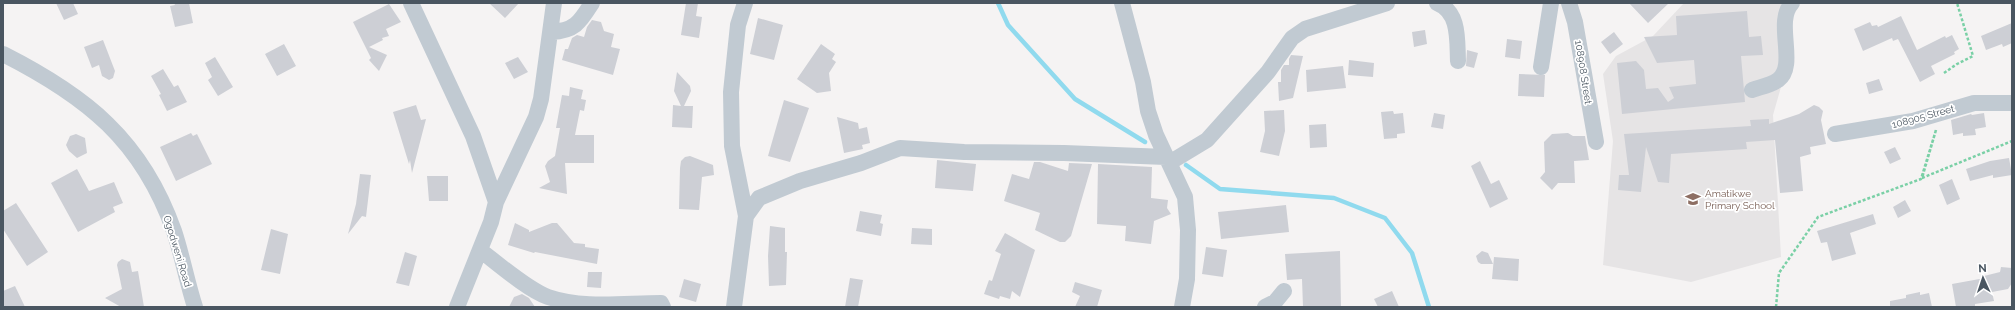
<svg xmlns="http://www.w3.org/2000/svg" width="2015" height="310" font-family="Raleway,sans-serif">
<rect width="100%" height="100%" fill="#f5f3f3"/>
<path fill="#e6e4e5" d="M1684 3H1781V87L1773 115 1781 257 1691 282 1603 265 1613 141 1603 74 1616 56 1653 36Z"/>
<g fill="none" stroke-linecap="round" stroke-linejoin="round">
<path stroke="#90daee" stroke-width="4.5" d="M998 3 1008 25 1075 99 1145 142
M1186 165 1220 189 1334 198 1385 218 1412 253 1429 307"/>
</g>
<path fill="#cdcfd5" d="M56 3H73L78 14 64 20Z
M174 3H189L193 23 175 27 170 6 175 5Z
M489 3H519L505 18Z
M686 3H698L696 16 702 17 699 38 681 35Z
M1629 3H1669L1648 23Z
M389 4 401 22 386 29 389 36 382 38 383 40 369 47 387 55 379 71 369 60 371 58 353 22Z
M1747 11 1749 37 1761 36 1763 55 1741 56 1745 102 1622 114 1617 63 1636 61 1644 70 1646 89 1658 88 1668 102 1674 98 1669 87 1696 84 1694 60 1657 63 1644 37 1677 35 1676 16Z
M1901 16 1917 50 1945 36 1946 38 1952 35 1959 49 1954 52 1955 54 1931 66 1935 74 1920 82 1898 39 1893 41 1892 38 1863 51 1854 29 1870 22 1872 26 1877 25 1878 27Z
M758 18 783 25 774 60 750 54Z
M592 20 601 22 604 31 614 34 611 47 620 49 613 75 562 60 565 49H568L572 38 577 35 584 37 587 27Z
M2012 23V43L2003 47 2002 44 1986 50 1981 36Z
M1425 30 1427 44 1414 47 1412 32Z
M1614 32 1623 44 1610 54 1601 42Z
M1507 39 1522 41 1520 59 1505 57Z
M103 40 115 71 113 78 109 80 102 76 99 65 92 68 84 47Z
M284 44 296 66 277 76 265 54Z
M821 44 835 54 832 59 836 62 829 73 831 91 817 93 797 79Z
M1467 50 1478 53 1474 68 1466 66Z
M1291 55 1303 56 1293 98 1279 101 1278 82H1281V70L1284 65H1289V59Z
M215 57 233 87 218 96 208 80 212 77 205 63Z
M518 57 528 72 514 79 505 63Z
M1349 60 1374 63 1373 77 1348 75Z
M1343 66 1346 88 1307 92 1306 70Z
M163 69 174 87 178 85 187 102 167 111 159 95 161 94 151 76Z
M677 72 690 86 691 91 684 106H693L692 128 672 127 673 105 681 106 674 91Z
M1519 74 1545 75 1544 97 1518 96Z
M1879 79 1883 90 1869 94 1866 83Z
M570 87 583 90 581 99 586 100 584 111 580 110 575 135H594V163H565L567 194 539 188 550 182 545 166 548 161 555 156 560 128H556L562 95 569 96Z
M784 100 809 108 790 162 768 156Z
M416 105 421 120 426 119 412 173 410 160 409 164 393 112Z
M1814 105 1819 107 1823 111 1821 120 1826 144 1810 147 1811 154 1800 157 1803 191 1780 193 1775 140 1746 142 1747 149 1671 154 1669 183 1658 182 1646 147 1641 192 1618 190 1619 175H1629L1624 134 1751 126 1750 120 1769 119V124L1799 114Z
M1284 110 1285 131 1279 156 1260 152 1265 131 1264 111Z
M1393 111 1394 114 1403 113 1405 133 1397 134V138L1384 139 1381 112Z
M1434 113 1445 115 1443 129 1431 127Z
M1984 113 1986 127 1975 129 1976 135 1963 136V133L1953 135 1951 120 1971 114 1972 115Z
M837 117 858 123 859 129 867 127 870 143 862 145 863 149 844 153Z
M1326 124 1327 147 1310 148 1309 125Z
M191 133 193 136 197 134 212 164 176 181 160 147Z
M1568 133 1573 136H1585L1589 160 1574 161 1575 183H1558L1552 190 1540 178 1545 172 1544 142 1552 134Z
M76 134 85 138 87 153 77 158 69 151 66 145 70 136Z
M1895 147 1901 159 1890 164 1884 152Z
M690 156 713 165 714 175 702 177 699 210 679 209 680 168 681 161 685 157Z
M2009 158 2012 175 1993 178V175L1970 181 1966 169 1990 161Z
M937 160 976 164 973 191 935 188Z
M1480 161 1491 184 1499 180 1508 199 1490 208 1471 166Z
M1034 162H1040L1068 171 1069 163 1092 164 1071 236 1065 242H1060L1035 230 1040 213 1004 201 1012 174 1029 179Z
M1098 164 1152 167 1151 198 1168 200 1167 208 1171 214 1154 221 1151 244 1125 241 1126 226 1097 224Z
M77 169 89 191 114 182 123 203 113 207 115 212 78 232 51 183Z
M360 174 371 175 366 217 362 216 348 234 356 204Z
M427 176H448V201H429Z
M1952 179 1960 199 1947 205 1939 185Z
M1905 200 1911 211 1898 218 1893 207Z
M16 203 48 252 27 266 3 229V211Z
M1286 205 1289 232 1221 239 1218 212Z
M860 211 882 215 880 223 883 224 881 236 856 231Z
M1873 214 1876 224 1850 233 1856 254 1832 261 1827 242 1821 243 1817 231Z
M515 223 529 230V232L552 223H557L574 243 585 244V247L599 249 597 264 535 252 534 253 508 245Z
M770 226 785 228V252H787L786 285 769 286 768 256Z
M912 228 932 229V245L911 244Z
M271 229 288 234 280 274 261 270Z
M1005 233 1035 250 1020 297 1012 291 1010 299 1000 296 999 299 984 294 989 280 992 281 1001 254 995 251Z
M1206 247 1227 250 1223 277 1202 274Z
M1340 251 1341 307H1303L1302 279 1287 280 1285 254Z
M1482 251 1488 253 1493 264H1481L1478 262 1476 256Z
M405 252 417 256 409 286 396 283Z
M1494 257 1519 259 1518 281 1492 279Z
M122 259 130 262 132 272 138 271 144 307H121L105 298 122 289 117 265 118 262Z
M2001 267 2012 268V283L2008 289 1992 292 1994 301 1975 304V307H1956L1952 284 1985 278 1984 276 2000 272Z
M588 272H602L601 288 587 287Z
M850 278 863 280 858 307H845Z
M684 279 701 284 696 302 679 297Z
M1075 282 1102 290 1097 307H1075L1080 296 1072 292Z
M15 286 25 307H3V291Z
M1392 291 1399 307H1378L1374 299Z
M1920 292V295L1929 293 1932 307H1890V301L1906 298V295Z
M522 294 529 298 535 307H509L514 297Z"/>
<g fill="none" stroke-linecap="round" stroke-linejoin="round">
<path stroke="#7ad0a6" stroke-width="2.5" stroke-dasharray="3 2" stroke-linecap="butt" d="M1944 73 1957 64 1973 56 1957 3
M1936 130 1922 178 2012 141
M1776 307 1779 273 1818 217 1921 179 1936 130"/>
<path stroke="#c1cad2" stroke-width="16" d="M411 3 473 136 496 202
M745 3 738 25 731 92 732 146 746 216
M1122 3 1143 82 1148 111 1156 135 1185 197 1188 230 1187 279 1182 307
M1437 3C1460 12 1457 41 1458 61
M1569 3 1575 22 1596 142
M551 32C575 31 580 22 592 3
M3 54C86 96 142 140 174 231 182 255 187 282 195 307
M1541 67 1551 3
M1752 90C1760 87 1771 85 1778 80 1798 65 1774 22 1792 3
M1835 134 1913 121 1974 103H2012
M1169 163 1207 140 1268 72 1292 38 1305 29 1387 3
M480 250C497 263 528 290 548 297 583 309 624 303 661 303L663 307
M457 307 491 222 496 202 536 117 541 99 554 3
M734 307 746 216 759 198 800 181 861 163 900 148 964 152 1064 153 1166 157
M1265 307 1275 302 1284 291"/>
</g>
<defs>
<g id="school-bare" transform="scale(1.2)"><path d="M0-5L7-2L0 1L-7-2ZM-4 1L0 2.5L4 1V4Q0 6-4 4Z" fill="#8d6e63" stroke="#fff" stroke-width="2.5" paint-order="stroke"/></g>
</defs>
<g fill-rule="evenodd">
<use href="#school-bare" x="1693" y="199"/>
</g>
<g text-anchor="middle" stroke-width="3.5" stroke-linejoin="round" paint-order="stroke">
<g font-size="10" fill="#4a5661" stroke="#fff">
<text transform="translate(1584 72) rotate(81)" y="4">108908 Street</text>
<text transform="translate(1923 116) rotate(-15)" y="4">108905 Street</text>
<text transform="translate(178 251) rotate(73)" y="4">Ogodweni Road</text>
</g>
<g font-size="10" fill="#785e54" stroke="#fff" text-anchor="start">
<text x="1705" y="197">Amatikwe<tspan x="1705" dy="12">Primary School</tspan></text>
</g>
</g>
<rect width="2015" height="310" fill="none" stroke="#4a5661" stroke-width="8"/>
<g transform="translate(1983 278) rotate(357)" stroke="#ffffff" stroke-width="3" paint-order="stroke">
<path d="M0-3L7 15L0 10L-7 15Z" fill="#4a5661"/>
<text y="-6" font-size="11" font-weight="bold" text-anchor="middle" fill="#4a5661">N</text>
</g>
</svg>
